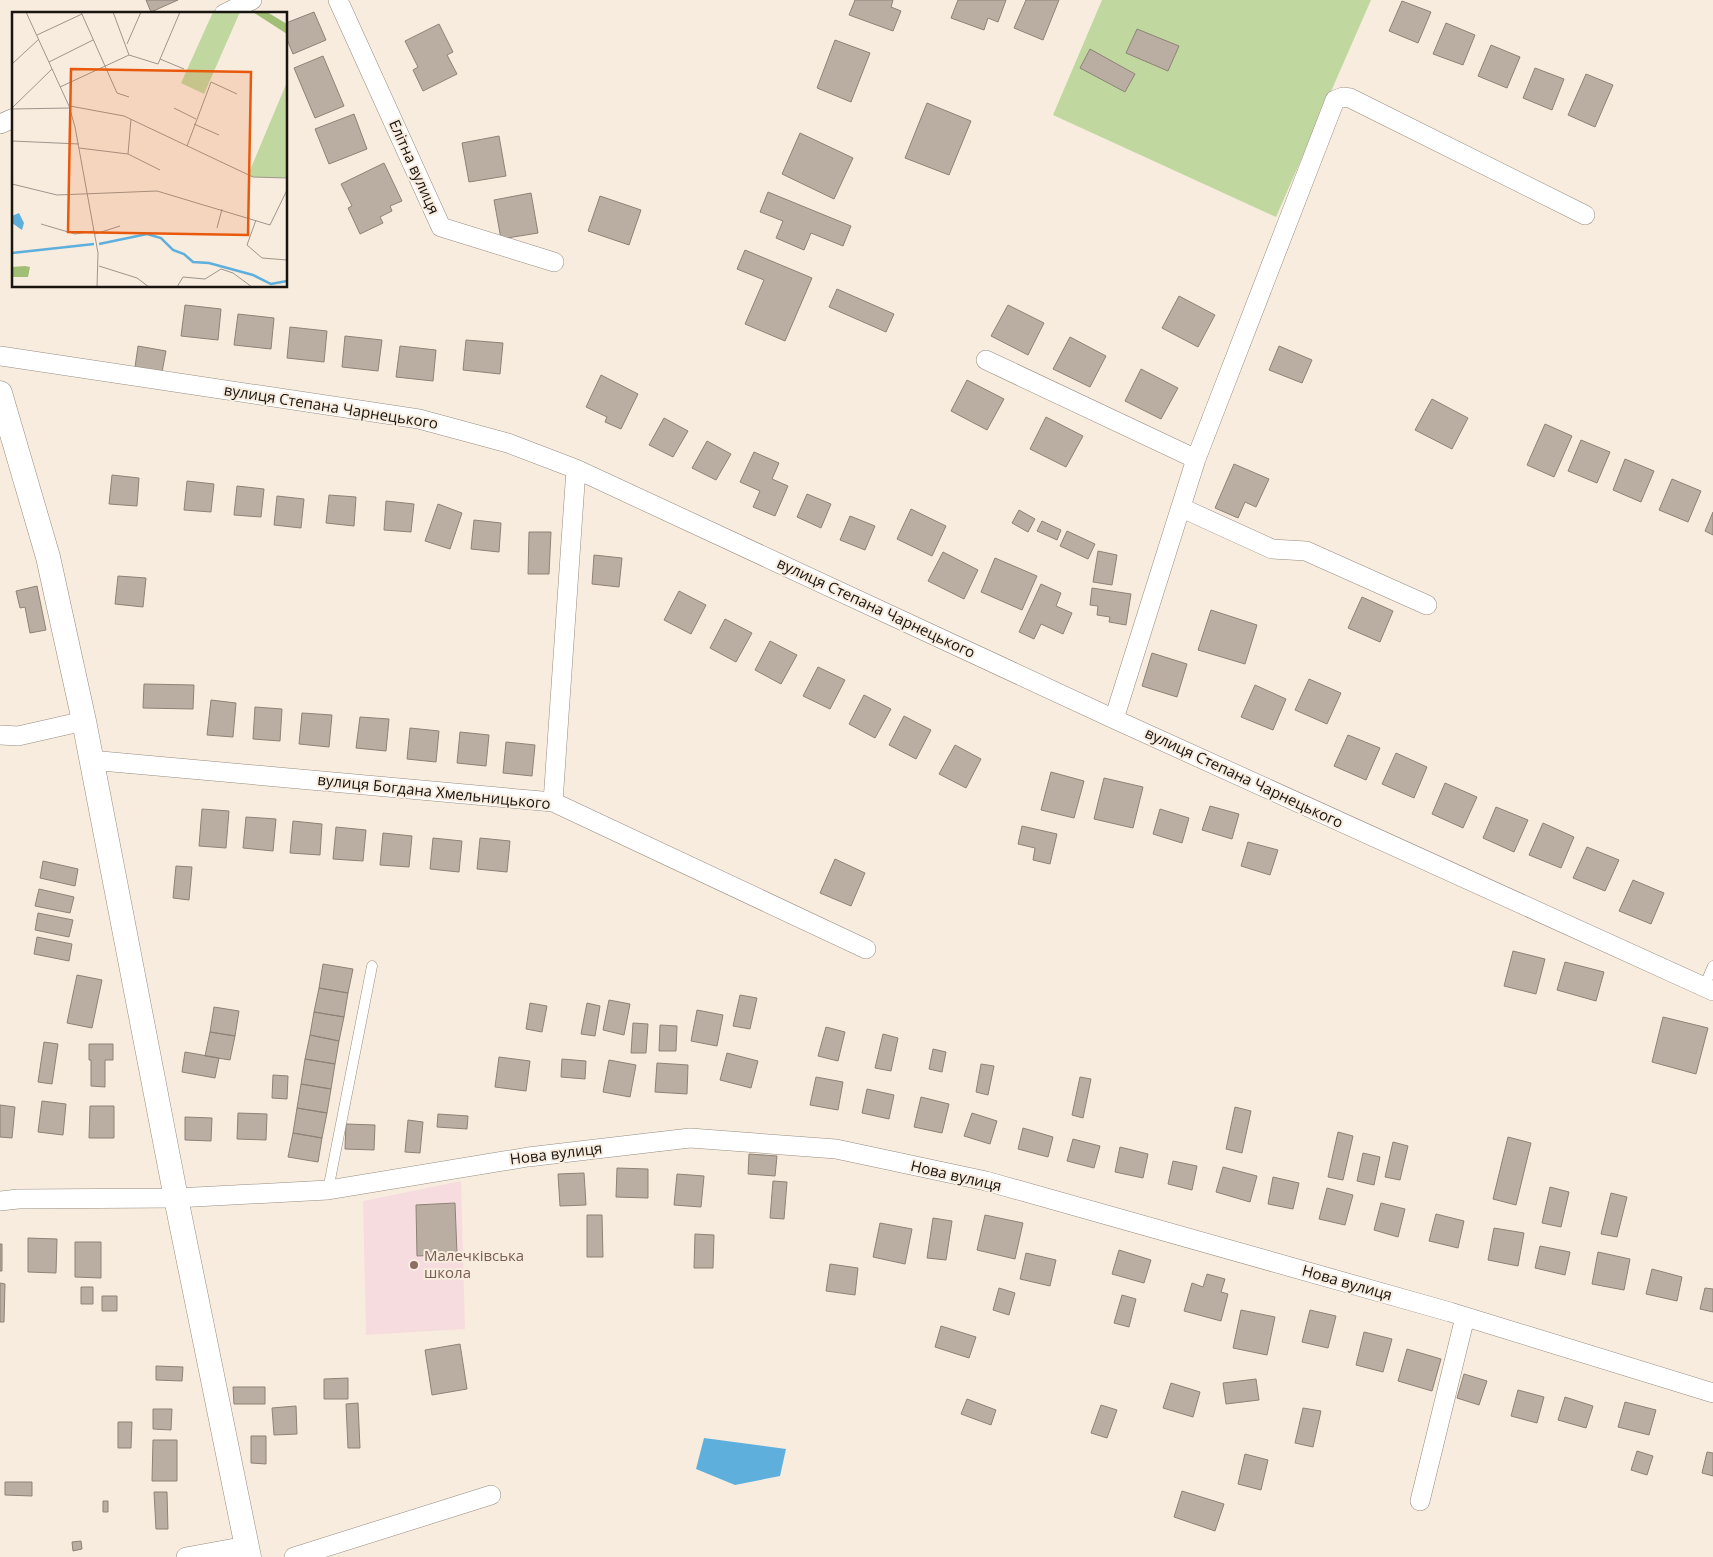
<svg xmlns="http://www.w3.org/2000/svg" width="1713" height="1557" font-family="'Open Sans',sans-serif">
<rect width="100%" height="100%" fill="#f8ecdf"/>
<path fill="#f7dcdf" d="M461 1181 465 1329 366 1335 363 1201Z"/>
<path fill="#c0d8a0" d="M1102 0H1371L1276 217 1053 115Z"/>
<path fill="#5eafdc" d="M704 1438 786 1449 780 1476 735 1485 696 1469Z"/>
<path fill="#baaea2" stroke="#8e8277" d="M146 0H178L151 12Z
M855 0H893L891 7 901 11 893 31 849 15Z
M958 0H1006L998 22 988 18 984 30 951 18Z
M1026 0H1059L1043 40 1014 28Z
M1402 1 1431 12 1418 43 1389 31Z
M314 12 326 40 293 54 286 37V23Z
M1446 23 1475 35 1463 65 1433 54Z
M439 24 453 52 447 55 457 74 423 91 413 70 418 67 405 41Z
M1137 29 1179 46 1168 71 1126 53Z
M835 40 870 53 851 102 817 88Z
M1491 45 1520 57 1507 88 1478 76Z
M1090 49 1135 74 1125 92 1080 68Z
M323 56 344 106 315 118 294 68Z
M1535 68 1564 79 1552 110 1523 98Z
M1586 74 1613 85 1595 127 1568 115Z
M927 103 971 121 949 175 905 158Z
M354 114 367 149 329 164 315 129Z
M800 133 853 158 834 199 782 174Z
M499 136 506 176 469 182 462 143Z
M384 163 402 201 390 206 392 211 380 217 383 223 360 234 348 208 352 206 341 184Z
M768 192 851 226 843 246 811 233 804 250 776 238 783 221 760 212Z
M531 193 538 233 501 239 494 200Z
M600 196 641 210 629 245 588 231Z
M745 250 812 278 785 341 745 324 764 280 737 269Z
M837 289 894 314 886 332 829 307Z
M1179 296 1215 315 1198 347 1162 328Z
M185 305 221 309 218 340 181 336Z
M1008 305 1044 323 1028 355 991 336Z
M238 314 274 318 271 349 234 345Z
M290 327 327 331 324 362 287 358Z
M345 336 382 340 378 371 342 367Z
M1070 337 1106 356 1090 387 1053 369Z
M466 340 503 343 500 374 463 370Z
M138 346 166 351 162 372 135 367Z
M400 346 436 350 433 381 396 377Z
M1279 346 1312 360 1302 383 1269 370Z
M1141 369 1178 388 1161 419 1125 401Z
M601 375 638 394 621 429 605 422 607 417 586 407Z
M967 380 1004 399 987 430 951 411Z
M1432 399 1468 418 1452 449 1415 430Z
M1046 417 1083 436 1066 467 1030 449Z
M664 418 688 431 673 457 649 445Z
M1545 424 1572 436 1554 477 1527 465Z
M1581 440 1610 452 1597 483 1568 471Z
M707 441 731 454 716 480 692 468Z
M754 452 779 463 772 479 788 486 775 516 753 507 760 491 740 482Z
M1625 459 1654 471 1641 502 1613 490Z
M1234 464 1269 479 1256 507 1245 502 1238 518 1215 508Z
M112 475 139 478 137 506 109 504Z
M1672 479 1701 491 1688 522 1659 510Z
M187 481 214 484 211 512 184 510Z
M237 486 264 489 261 517 234 515Z
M807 494 831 504 821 528 797 517Z
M329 495 356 497 354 526 326 523Z
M277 496 304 499 301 528 274 525Z
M386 501 414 504 411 532 384 530Z
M438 504 462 513 450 549 425 541Z
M911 509 946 526 932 556 897 539Z
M1019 510 1035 519 1028 532 1012 523Z
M1713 512V535L1705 531Z
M850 516 875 526 865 550 840 540Z
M474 520 501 523 499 552 471 549Z
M1042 521 1061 530 1057 540 1037 531Z
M1067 531 1095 544 1088 559 1060 546Z
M529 532H551L549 574H528Z
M1098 551 1117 555 1112 585 1093 582Z
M943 552 978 570 964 599 928 581Z
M594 555 622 558 619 587 592 584Z
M995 558 1037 576 1022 610 981 592Z
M118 576 146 578 143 607 115 604Z
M1041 584 1061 593 1056 606 1072 613 1063 634 1041 624 1034 639 1019 632Z
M37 586 46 630 30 633 25 607 20 608 16 591Z
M1092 588 1131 594 1126 625 1109 622 1110 617 1097 615 1098 606 1090 605Z
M679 591 706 605 691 634 664 620Z
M1362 597 1393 611 1380 642 1348 628Z
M1211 610 1257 625 1245 664 1198 650Z
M725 619 752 633 736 662 710 648Z
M770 641 797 655 781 684 755 670Z
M1152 653 1187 664 1177 697 1142 686Z
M818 667 845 680 830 709 803 696Z
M1309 679 1341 693 1327 724 1295 710Z
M144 684 194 685 193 709 143 708Z
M1255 685 1286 699 1273 730 1241 717Z
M864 695 891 709 875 738 849 724Z
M211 700 236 703 233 737 207 735Z
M255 707 282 709 280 741 253 739Z
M302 713 332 715 329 747 299 744Z
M904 716 931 730 916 759 889 745Z
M360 717 389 719 386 751 356 748Z
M410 728 439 731 436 762 407 759Z
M460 732 489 735 486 766 457 763Z
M1348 735 1380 748 1366 780 1334 766Z
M506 742 535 745 532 776 503 773Z
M955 745 981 759 966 788 939 774Z
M1396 753 1427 767 1414 798 1382 784Z
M1051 772 1084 781 1074 818 1041 810Z
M1104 778 1143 787 1133 828 1094 819Z
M1445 783 1477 797 1463 828 1432 814Z
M1210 806 1239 814 1232 839 1202 830Z
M1496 807 1528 820 1514 852 1483 838Z
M202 809 229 811 226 848 199 846Z
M1160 809 1189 818 1182 843 1153 834Z
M246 817 276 819 273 851 243 848Z
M293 821 322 824 320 855 290 853Z
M1543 823 1574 837 1561 868 1529 855Z
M1022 826 1057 834 1050 864 1033 860 1035 848 1018 844Z
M336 827 366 830 363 861 333 859Z
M383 833 412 836 409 867 380 865Z
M433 838 462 841 459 872 430 869Z
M480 838 510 841 507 872 477 869Z
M1248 842 1278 850 1270 875 1241 866Z
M1587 847 1619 860 1605 891 1573 878Z
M835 859 865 873 851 906 820 893Z
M43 861 78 869 75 886 40 878Z
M176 866 192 867 189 900 173 898Z
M1633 880 1664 893 1651 924 1619 911Z
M39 889 74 897 70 913 35 906Z
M38 913 73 920 69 937 35 930Z
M37 937 72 944 69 961 34 954Z
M1513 951 1545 959 1536 994 1504 986Z
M1565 962 1604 972 1596 1001 1557 990Z
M323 964 353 969 348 993 319 988Z
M77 975 102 980 92 1028 67 1023Z
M319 988 348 993 344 1017 314 1012Z
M740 995 757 998 750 1029 733 1026Z
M609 1000 630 1004 624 1035 603 1030Z
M530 1003 547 1006 542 1032 526 1029Z
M587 1003 600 1006 595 1036 581 1034Z
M214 1007 239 1011 235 1036 210 1032Z
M697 1010 723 1015 717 1046 691 1041Z
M314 1012 344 1017 339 1041 310 1035Z
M1663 1017 1708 1028 1696 1074 1652 1062Z
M633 1023 648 1024 646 1053H631Z
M660 1025 677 1026 676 1051H659Z
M826 1027 845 1032 838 1061 818 1056Z
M210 1032 235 1036 230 1060 205 1056Z
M883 1034 898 1038 891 1071 875 1068Z
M310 1035 339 1041 335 1064 305 1059Z
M44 1042 58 1044 52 1084 38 1082Z
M89 1044H113V1060H105V1087L91 1086V1060H89Z
M933 1049 946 1052 942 1072 929 1069Z
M185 1052 219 1058 215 1078 182 1072Z
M727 1053 758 1061 751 1088 720 1080Z
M499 1057 530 1061 526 1091 495 1087Z
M305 1059 335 1064 331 1089 301 1084Z
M562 1059 586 1061 585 1079 561 1077Z
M609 1060 636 1065 630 1097 603 1092Z
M657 1063 688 1065 687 1094 655 1092Z
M981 1064 994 1066 988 1095 976 1092Z
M273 1075 288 1076 287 1099 272 1098Z
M816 1077 843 1082 838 1110 810 1105Z
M1080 1077 1091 1079 1083 1118 1072 1115Z
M301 1084 331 1089 327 1113 297 1108Z
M867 1089 894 1095 889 1119 862 1113Z
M921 1097 949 1104 942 1133 914 1127Z
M42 1101 66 1104 63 1135 38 1132Z
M0 1105 15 1107 12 1138 0 1137Z
M90 1106H114V1138H89Z
M1235 1107 1251 1111 1242 1153 1226 1149Z
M297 1108 327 1113 322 1138 293 1133Z
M238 1113 267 1114 266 1140 237 1139Z
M972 1113 997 1121 990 1144 964 1136Z
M438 1114 468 1116 467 1129 437 1127Z
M185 1117 212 1118 211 1141 185 1140Z
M408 1120 423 1122 420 1153 405 1152Z
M346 1124 375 1125 374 1150 345 1149Z
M1023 1128 1053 1137 1048 1157 1018 1149Z
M1338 1132 1353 1136 1343 1180 1328 1177Z
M293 1133 322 1138 318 1162 288 1157Z
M1508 1137 1531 1143 1516 1205 1493 1199Z
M1073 1139 1100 1146 1094 1168 1067 1161Z
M1393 1142 1408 1146 1400 1180 1385 1177Z
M1120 1147 1148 1154 1143 1178 1115 1172Z
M1363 1153 1380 1157 1374 1185 1357 1181Z
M749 1154 777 1156 775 1176 748 1174Z
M1173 1161 1197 1166 1192 1190 1168 1184Z
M1223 1167 1257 1176 1250 1202 1216 1192Z
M617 1168 648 1169V1198L616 1197Z
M584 1173 586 1205 560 1206 558 1174Z
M677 1174 704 1176 701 1207 674 1205Z
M1273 1177 1299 1183 1293 1209 1268 1204Z
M773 1181 787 1182 784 1219 770 1218Z
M1550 1187 1569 1192 1561 1227 1542 1223Z
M1327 1188 1353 1195 1345 1225 1319 1219Z
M1611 1193 1627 1197 1617 1237 1601 1234Z
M455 1203 457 1254 417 1256 416 1205Z
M1381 1203 1405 1209 1398 1237 1374 1230Z
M1436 1214 1464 1221 1458 1248 1429 1241Z
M587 1215H602L603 1257H587Z
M985 1215 1023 1223 1015 1259 977 1250Z
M933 1218 952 1221 946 1260 927 1258Z
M880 1223 912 1229 905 1264 873 1257Z
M1494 1228 1524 1233 1518 1266 1488 1260Z
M695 1234 714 1235 713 1268H694Z
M28 1238 57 1239 56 1273 28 1272Z
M75 1242H101V1278L75 1277Z
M0 1244H2V1271H0Z
M1540 1246 1570 1252 1565 1275 1535 1268Z
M1119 1250 1151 1260 1144 1283 1112 1274Z
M1598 1252 1630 1259 1624 1290 1592 1284Z
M1026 1253 1056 1260 1050 1286 1020 1279Z
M830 1264 858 1268 855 1295 826 1291Z
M1652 1269 1682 1277 1677 1301 1646 1294Z
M1207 1274 1225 1279 1221 1292 1228 1294 1221 1321 1184 1311 1192 1283 1203 1287Z
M0 1283 5 1284 4 1322H0Z
M81 1287H93V1304H81Z
M999 1288 1015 1293 1009 1315 993 1310Z
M1705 1288 1713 1289V1312L1700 1309Z
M1122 1295 1136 1299 1129 1327 1114 1323Z
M102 1296H117V1311H102Z
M1241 1310 1275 1317 1267 1355 1233 1348Z
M1310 1310 1336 1316 1328 1348 1302 1342Z
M941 1326 976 1337 969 1358 935 1347Z
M1364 1332 1392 1339 1383 1372 1356 1365Z
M460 1344 467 1389 432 1395 425 1350Z
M1407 1349 1441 1359 1432 1391 1398 1381Z
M156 1366 183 1367 182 1381 156 1380Z
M1464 1374 1487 1381 1479 1405 1457 1398Z
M348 1378V1399H324V1379Z
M1256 1379 1259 1400 1226 1404 1223 1383Z
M1171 1383 1200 1392 1193 1417 1163 1408Z
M233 1387H265V1404H234Z
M1518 1390 1544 1397 1537 1423 1511 1416Z
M1565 1397 1593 1406 1586 1428 1558 1420Z
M967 1399 996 1410 991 1425 961 1414Z
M1625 1402 1656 1410 1649 1435 1618 1427Z
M358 1403 360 1448H348L346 1404Z
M1101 1405 1117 1410 1107 1438 1091 1433Z
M296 1406 297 1434 274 1435 272 1408Z
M1303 1408 1321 1411 1313 1447 1295 1443Z
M153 1409H172L171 1430 153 1429Z
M118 1422H132L131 1448H118Z
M251 1436H266V1464L251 1463Z
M153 1440H177V1481H152Z
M1637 1451 1653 1456 1647 1475 1631 1470Z
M1707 1452 1713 1453V1476L1702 1473Z
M1245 1454 1268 1460 1261 1490 1238 1484Z
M5 1482H32V1496L5 1495Z
M1182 1491 1224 1504 1215 1531 1174 1517Z
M154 1492H167L168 1529H156Z
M103 1501H108V1512H103Z
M81 1541 82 1549 73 1551 72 1542Z"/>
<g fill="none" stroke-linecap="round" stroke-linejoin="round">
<g stroke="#978c80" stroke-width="11">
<path id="service" d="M1704 987 1713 966
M328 1190 372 966"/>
</g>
<g stroke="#978c80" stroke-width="20">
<path id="minor" d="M338 0 441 227 554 262
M224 14 252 0
M0 124 14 118
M0 356 419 419 508 443 576 469 1114 719 1713 991
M986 360 1196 459
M1182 508 1272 549 1306 551 1427 605
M1114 719 1196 459 1335 100 1343 97 1350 98 1585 215
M0 735 18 736 84 721
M90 760 553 802 866 949
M553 802 576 469
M0 1201 18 1199 176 1198 328 1190 528 1157 690 1138 836 1149 986 1181 1450 1312 1713 1393
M1420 1501 1465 1317
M186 1557 246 1546
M294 1557 491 1495"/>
</g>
<g stroke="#978c80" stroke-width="25">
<path id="tertiary" d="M0 393 48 557 84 721 176 1198 249 1557"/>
</g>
<use href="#service" stroke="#fff" stroke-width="10"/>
<use href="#minor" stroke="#fff" stroke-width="19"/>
<use href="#tertiary" stroke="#fff" stroke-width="24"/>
</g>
<circle fill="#8d6e63" stroke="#f8ecdf" stroke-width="2" cx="414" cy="1265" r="5"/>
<g text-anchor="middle" stroke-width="4" stroke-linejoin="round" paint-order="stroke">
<g font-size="15" fill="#18140f" stroke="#f8ecdf">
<text transform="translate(414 167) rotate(66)" y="5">Елітна вулиця</text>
<text transform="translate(331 407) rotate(9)" y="5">вулиця Степана Чарнецького</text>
<text transform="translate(876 608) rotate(25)" y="5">вулиця Степана Чарнецького</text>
<text transform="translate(1244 778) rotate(25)" y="5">вулиця Степана Чарнецького</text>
<text transform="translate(434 792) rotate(6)" y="5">вулиця Богдана Хмельницького</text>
<text transform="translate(556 1154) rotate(-7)" y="5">Нова вулиця</text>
<text transform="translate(956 1176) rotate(13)" y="5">Нова вулиця</text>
<text transform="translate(1347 1283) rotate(16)" y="5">Нова вулиця</text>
</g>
<g font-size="15" fill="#785e54" stroke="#f8ecdf" text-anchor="start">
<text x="424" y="1261">Малечківська<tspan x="424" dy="17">школа</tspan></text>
</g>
</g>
<g transform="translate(12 12)">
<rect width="275" height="275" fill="#f8ecdf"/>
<path d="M201 0H228L192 82 169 71ZM275 70V166L241 165 236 163Z" fill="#c0d8a0"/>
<path d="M241 0H255L275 12V22ZM13 254 18 255 16 265H0V255Z" fill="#a1be75"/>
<path d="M7 201 12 211 10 218 0 211V204Z" fill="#5eafdc"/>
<path fill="none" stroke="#5eafdc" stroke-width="2.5" d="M87 232 135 222 149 226 161 238 172 242 181 250 197 251 241 263 259 272 275 269M0 241 82 232"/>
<path fill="none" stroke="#9e968c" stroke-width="1" d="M14 0 57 94 63 115 86 241 85 275M69 0 105 81 117 85M25 23 70 2M115 32 129 0M117 43 146 52 168 0M148 47 172 57M37 50 81 28M0 52 27 27M48 75 117 43 101 0M58 94 112 104 241 165 275 166M0 96 40 57M162 96 184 107M0 97 58 96M182 112 207 123M0 129 67 132M175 134 199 70 225 82M67 136 116 142 148 158M116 142 119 107M0 172 45 183 145 179 258 213 275 178M244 208 235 233 250 246 275 248M29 212 63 222 82 219M205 216 210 197M83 222 108 214M87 254 125 266 137 275M165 275 171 265 193 267 209 257 221 261 240 275"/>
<path fill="#e8590c" fill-opacity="0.15" stroke="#e8590c" stroke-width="2.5" d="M59 57 239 60 236 223 56 220Z"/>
<rect width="275" height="275" fill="none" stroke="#18140f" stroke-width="2.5"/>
</g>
</svg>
